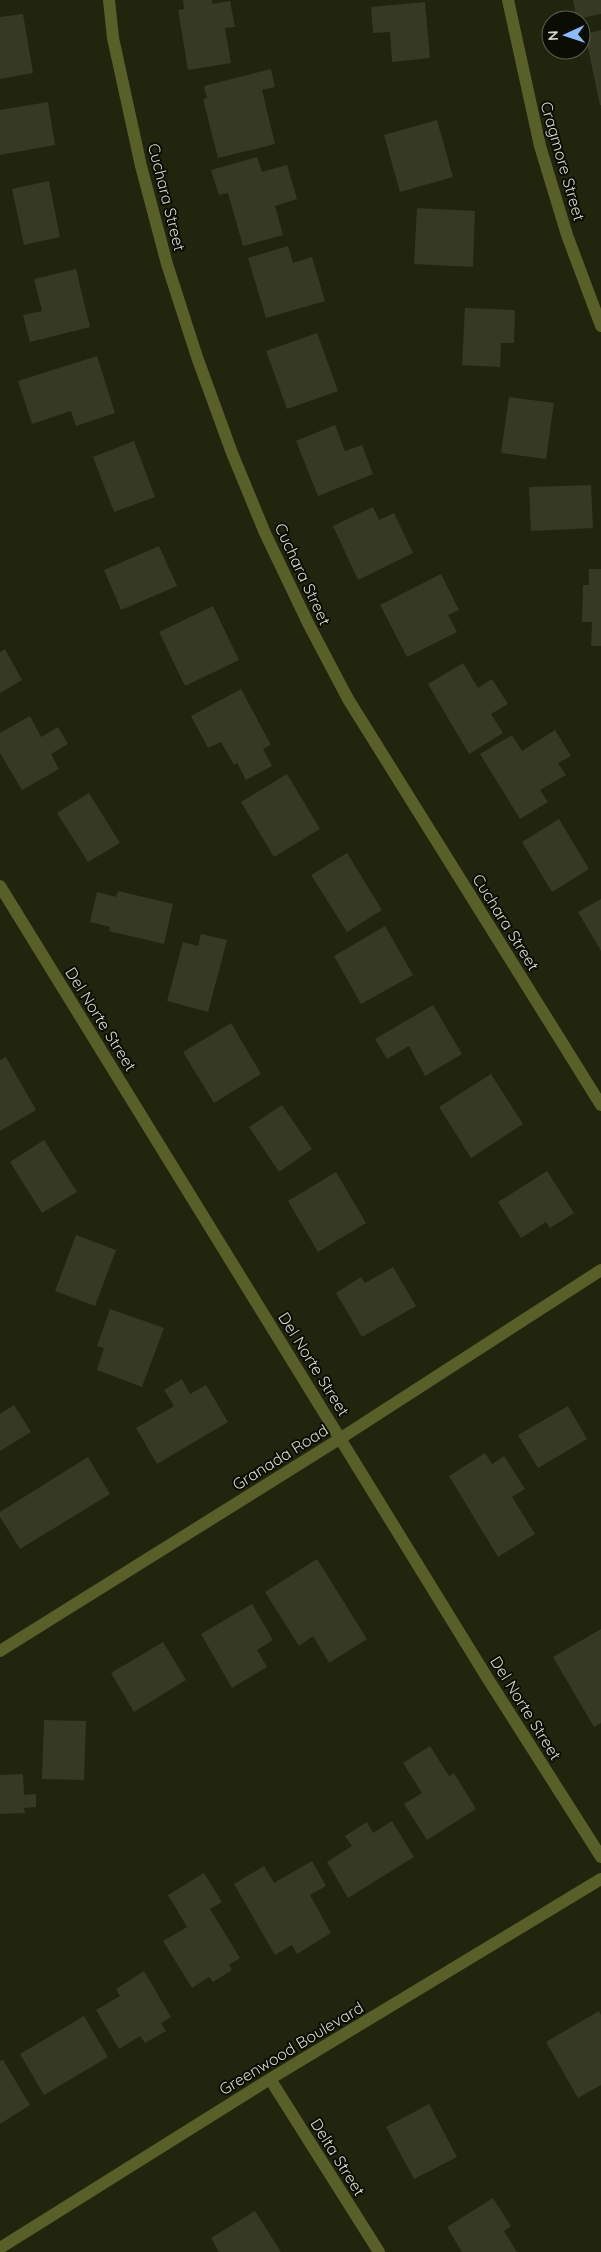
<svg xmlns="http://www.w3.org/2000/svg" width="601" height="2252" font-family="Quicksand,sans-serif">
<rect width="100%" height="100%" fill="#21250d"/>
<path fill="#363a22" d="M183 0H212V4L230 1 235 27 225 28 231 63 188 70 178 10 184 9Z
M573 0H601V14L577 19Z
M425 2 430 58 392 62 390 32 373 33 371 7Z
M23 14 33 73 0 79V17Z
M601 30V105H600L585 34Z
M271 69 275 87 262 90 275 144 218 158 203 99 207 98 204 86Z
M48 102 55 145 0 155V110Z
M437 120 453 177 400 192 384 135Z
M257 157 262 172 287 165 297 199 275 206 283 235 243 246 228 193 219 195 211 170Z
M49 181 60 237 24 245 12 189Z
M417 208 475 211 473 267 414 264Z
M288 246 293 263 312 257 325 301 266 318 248 258Z
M76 269 90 327 30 342 23 315 42 311 34 279Z
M465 308 515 310 514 343H501L500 367 462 365Z
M317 333 338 391 287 409 266 351Z
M97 356 115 413 76 426 71 411 32 424 18 381Z
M509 397 554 403 546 459 501 453Z
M335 425 345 451 362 445 373 474 318 496 296 441Z
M134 441 155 497 114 512 93 457Z
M591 485 593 528 531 531 529 487Z
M373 507 379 520 394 513 413 553 358 580 333 526Z
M159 546 177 586 121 610 104 570Z
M589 569H601V646H591L592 622H582L583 585H589Z
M441 574 459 610 448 615 457 632 407 657 380 605Z
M213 606 239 660 185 686 159 632Z
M5 649 22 680 0 693V652Z
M463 663 478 688 492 679 508 704 491 714 503 733 469 754 428 684Z
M241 689 271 745 263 749 272 766 246 780 237 763 234 765 221 742 208 748 191 716Z
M30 716 41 737 58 727 68 744 51 754 59 769 22 790 0 753V733Z
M555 730 571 756 558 763 566 775 540 790 548 802 520 819 480 754 512 735 522 751Z
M287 774 320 829 274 857 241 802Z
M89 793 120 843 88 862 57 813Z
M559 819 589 869 552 892 522 842Z
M347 853 382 910 347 932 311 875Z
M118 891 173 904 164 944 109 931 110 927 90 922 97 892 116 897Z
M601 899V951L578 912Z
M385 926 413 975 361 1004 334 956Z
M201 934 227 940 208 1012 167 1001 183 942 198 946Z
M433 1005 462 1054 425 1076 409 1046 387 1059 375 1039Z
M231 1023 261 1074 214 1103 183 1052Z
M6 1057 36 1110 0 1131V1060Z
M491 1074 523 1124 471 1158 439 1107Z
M282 1105 312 1149 279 1172 249 1127Z
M44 1140 77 1192 42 1213 10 1162Z
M547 1171 574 1213 550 1228 546 1222 521 1238 498 1202Z
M336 1172 366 1223 318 1252 288 1201Z
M76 1235 116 1250 95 1306 55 1291Z
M393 1267 416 1306 362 1337 336 1293 361 1277 365 1283Z
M110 1309 164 1328 142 1387 97 1370 104 1348 97 1346Z
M182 1379 190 1394 206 1385 228 1422 157 1464 136 1428 174 1406 164 1390Z
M14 1405 31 1432 0 1451V1414Z
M568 1406 587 1439 538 1468 518 1435Z
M485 1453 492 1464 504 1456 525 1489 512 1497 535 1534 498 1557 449 1476Z
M88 1457 110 1494 20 1549 0 1517V1512Z
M317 1559 367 1639 329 1663 313 1636 299 1646 265 1592Z
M252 1604 273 1640 257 1650 267 1667 232 1688 201 1634Z
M601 1629V1723L594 1727 553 1657Z
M163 1642 186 1680 134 1712 111 1673Z
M44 1720 86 1721 84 1780 42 1779Z
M430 1746 449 1776 454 1773 476 1809 427 1840 404 1804 422 1793 403 1763Z
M23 1774 24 1795 36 1794V1807L24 1808 25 1813 0 1814V1775Z
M392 1821 414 1857 348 1898 327 1862 352 1846 345 1836 367 1822 373 1833Z
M312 1861 326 1886 310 1895 331 1933 297 1954 292 1945 275 1955 234 1884 264 1866 274 1883Z
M204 1873 222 1902 210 1909 240 1958 229 1965 232 1970 213 1982 209 1977 192 1988 163 1941 187 1927 168 1895Z
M144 1971 171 2017 161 2023 166 2031 145 2043 140 2036 119 2049 96 2010 120 1996 116 1989Z
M599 2011 601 2015V2085L578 2098 546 2042Z
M84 2016 108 2057 44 2095 20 2054Z
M3 2060 30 2105 0 2124V2061Z
M429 2104 457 2157 414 2179 386 2127Z
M493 2198 511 2226 504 2231 517 2252H462L447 2227Z
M255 2211 281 2252H219L211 2238Z"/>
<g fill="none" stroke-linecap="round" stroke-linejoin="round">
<path stroke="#585f29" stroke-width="12" d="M109 0 113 38 141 166 167 264 197 357 232 453 265 533 308 623 348 699 601 1105
M508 0 540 146 567 235 601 326
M0 886 488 1679 601 1857
M0 1651 341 1438 601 1270
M270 2079 379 2252
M0 2248 270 2079 601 1879"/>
</g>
<g text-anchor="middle" stroke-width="4" stroke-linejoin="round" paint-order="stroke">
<g font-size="16" fill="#d6d9cb" stroke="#0b0d04">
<text transform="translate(563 161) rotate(74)" y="6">Cragmore Street</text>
<text transform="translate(167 197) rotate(76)" y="6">Cuchara Street</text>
<text transform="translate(303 574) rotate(65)" y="6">Cuchara Street</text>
<text transform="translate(506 922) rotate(58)" y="6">Cuchara Street</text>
<text transform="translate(101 1019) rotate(58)" y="6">Del Norte Street</text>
<text transform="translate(314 1364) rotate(58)" y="6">Del Norte Street</text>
<text transform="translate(280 1457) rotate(-32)" y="6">Granada Road</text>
<text transform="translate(526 1708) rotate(58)" y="6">Del Norte Street</text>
<text transform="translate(291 2048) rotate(-31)" y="6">Greenwood Boulevard</text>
<text transform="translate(338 2157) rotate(58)" y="6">Delta Street</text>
</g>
</g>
<g transform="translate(566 35) rotate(267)"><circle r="24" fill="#0b0d04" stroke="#5c5f54"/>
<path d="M0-4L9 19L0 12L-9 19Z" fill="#8eb9fd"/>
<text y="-8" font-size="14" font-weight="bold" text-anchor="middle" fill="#d6d9cb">N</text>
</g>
</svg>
